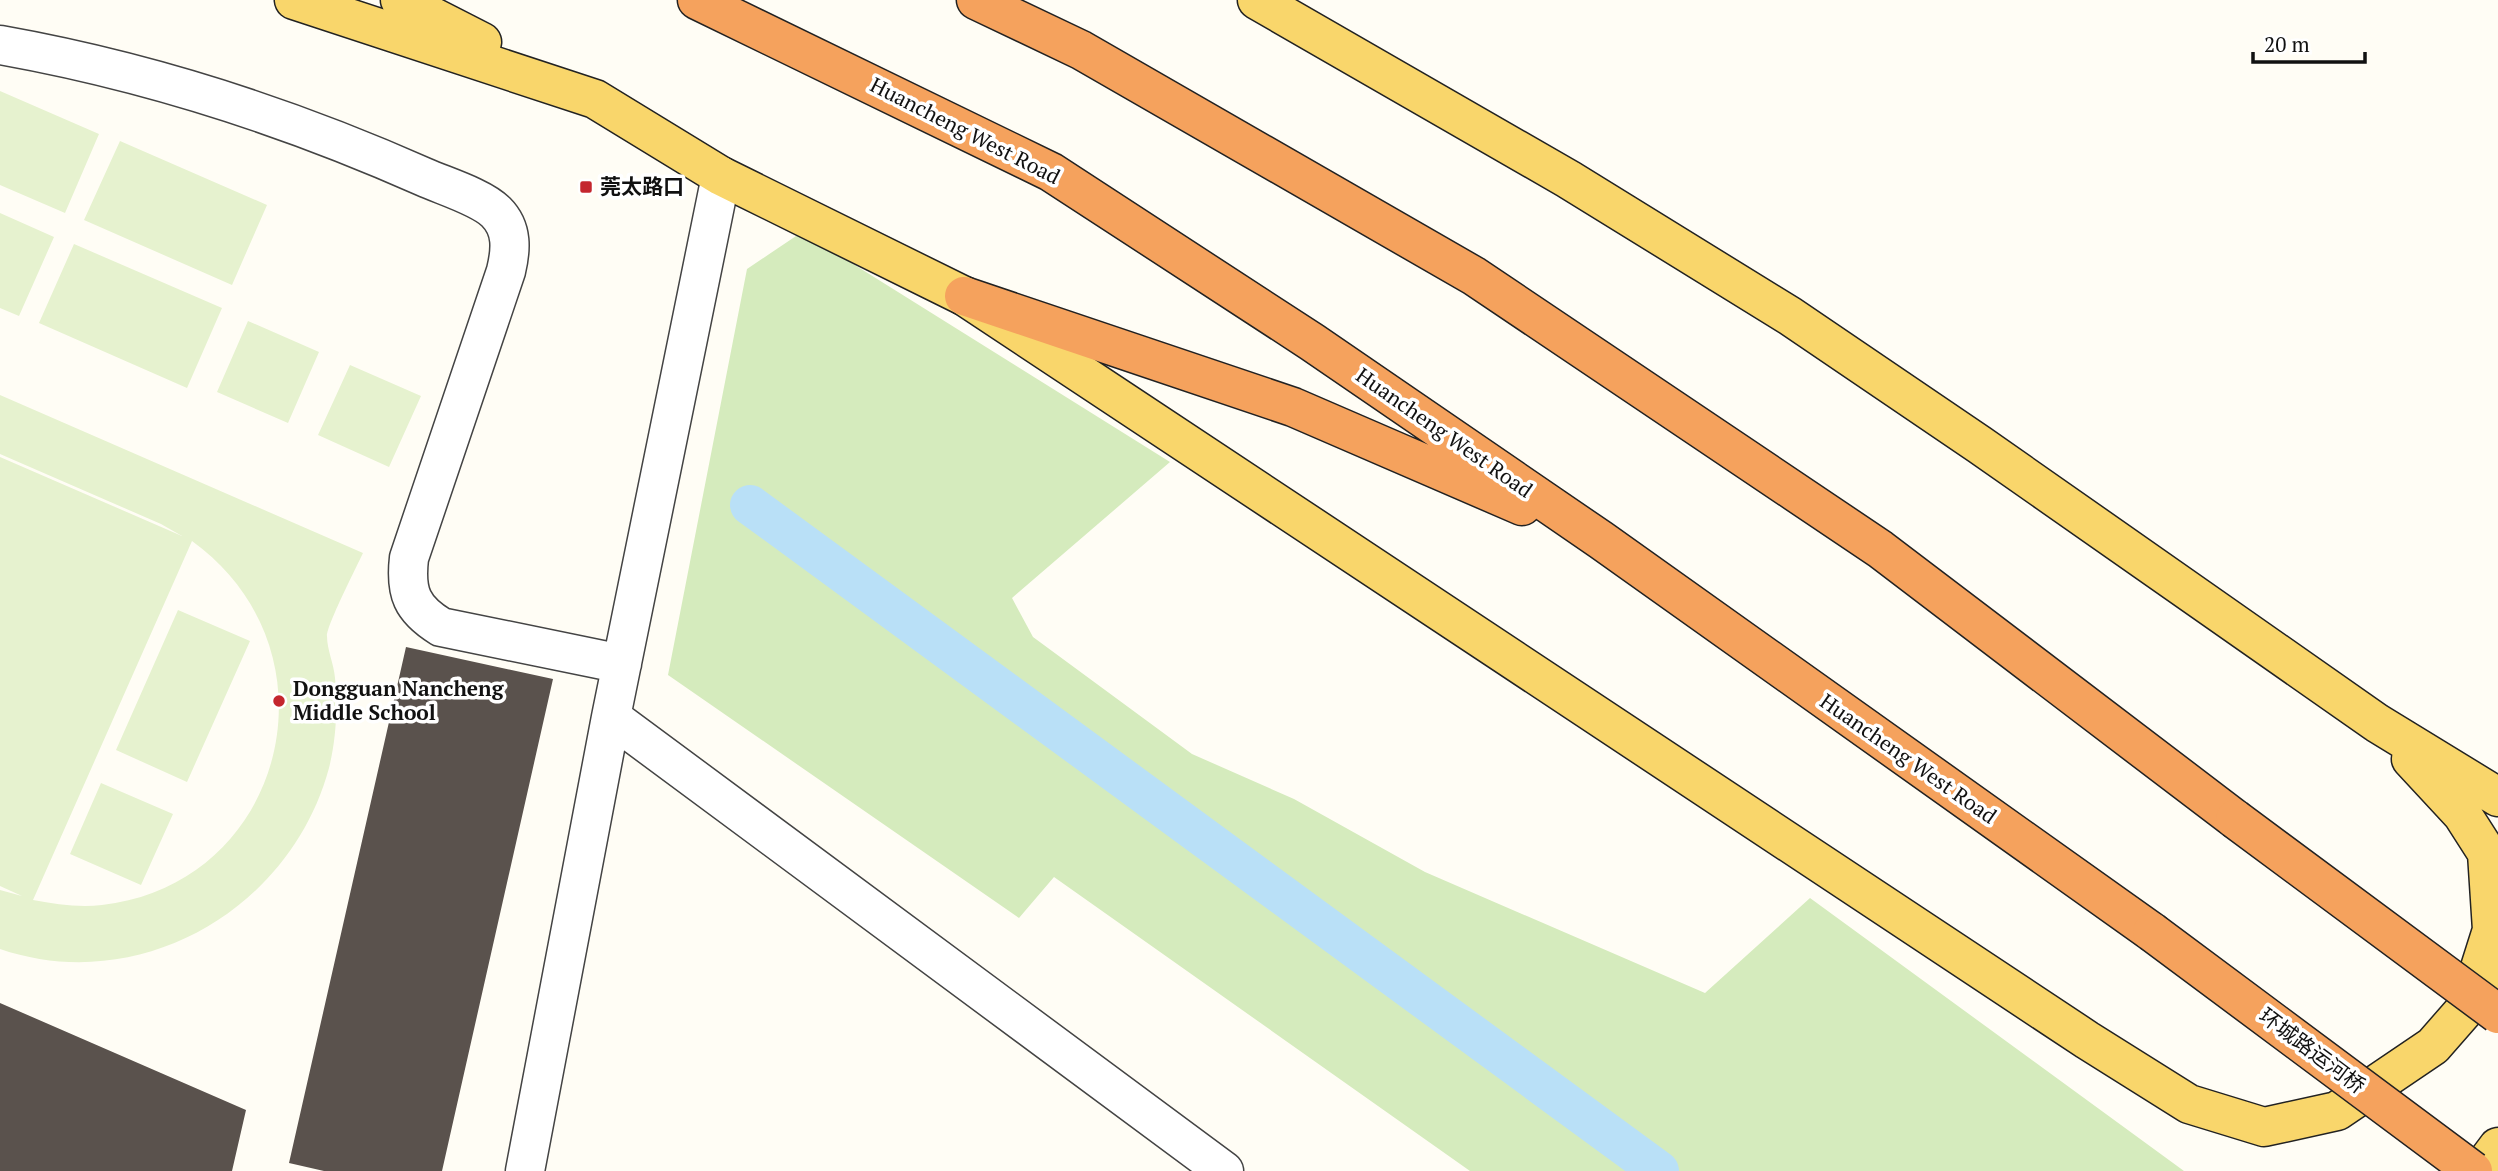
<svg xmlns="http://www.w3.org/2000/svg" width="2498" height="1171" font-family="'PT Serif','Noto Sans SC',serif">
<rect width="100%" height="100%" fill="#fffdf5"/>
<path fill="#d5ebbd" d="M802 232 1170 462 1012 598 1033 637 1192 754 1294 799 1425 872 1705 993 1810 898 2184 1171H1470L1054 877 1019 918 668 675 747 269Z"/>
<path fill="#e6f2cf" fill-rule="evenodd" d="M0 91 99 134 65 213 0 185Z
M120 141 267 205 232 285 84 220Z
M0 213 54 237 19 316 0 308Z
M74 244 222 308 187 388 39 323Z
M248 321 319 352 288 423 217 392Z
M350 365 421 396 389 467 318 435Z
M0 395 363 553C356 568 327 625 327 636 327 650 334 664 335 678 338 707 336 740 329 768 291 909 140 997 0 949V890L22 896 0 886V457L182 536 161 524 0 454ZM192 541C343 650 287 883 102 905 79 908 56 904 33 900Z
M178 610 250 641 187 782 116 750Z
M101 783 173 814 141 885 70 854Z"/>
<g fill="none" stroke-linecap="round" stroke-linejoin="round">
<path stroke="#b9e0f7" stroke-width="40" d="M750 505 1659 1171"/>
</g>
<path fill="#5a524d" d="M406 647 553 679 442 1171H324L289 1163Z
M0 1003 246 1110 232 1171H0Z"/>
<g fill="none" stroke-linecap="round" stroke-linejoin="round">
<g stroke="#444" stroke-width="41">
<path id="minor" d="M0 45C146 71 289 117 424 177 444 186 481 197 496 212 513 229 511 250 506 271L409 558C405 593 412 609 441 627L622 664
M611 717 1224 1171
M525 1171 611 717 721 176"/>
</g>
<g stroke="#222" stroke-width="41">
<path id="major" d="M294 0 595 99 721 176 964 296 2087 1040 2189 1104 2264 1127 2337 1111 2433 1046 2468 1006 2498 966
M400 0 482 42
M1257 0 1568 179 1790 316 1980 445 2377 723 2498 797
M2411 759 2462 814 2487 853 2492 930 2473 990
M2480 1171 2498 1147"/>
</g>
<g stroke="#222" stroke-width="41">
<path id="highway" d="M697 0 1051 172 1312 342 1601 540 2152 932
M976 0 1081 50 1474 276 1880 549 2235 819
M964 296 1293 407 1522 506"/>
</g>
<use href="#minor" stroke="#fff" stroke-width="38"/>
<use href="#major" stroke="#f9d66b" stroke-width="38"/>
<use href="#highway" stroke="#f5a25d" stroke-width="38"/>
<g stroke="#222" stroke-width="41" stroke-linecap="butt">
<path id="highway-bridge" d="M2235 819 2498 1014
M2152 932 2473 1171"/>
</g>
<use href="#highway-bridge" stroke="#f5a25d" stroke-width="38"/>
</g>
<g fill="#c4262e" stroke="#fff" stroke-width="2.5">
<rect x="579" y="180" width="14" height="14" rx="3.5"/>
<circle cx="279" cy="701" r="7"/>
</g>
<g text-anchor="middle" stroke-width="7" stroke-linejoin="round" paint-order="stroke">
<g font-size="21" fill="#111" stroke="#fff">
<text transform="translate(965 131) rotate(27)" y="7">Huancheng West Road</text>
<text transform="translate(1444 433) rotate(35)" y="7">Huancheng West Road</text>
<text transform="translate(1908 759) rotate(35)" y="7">Huancheng West Road</text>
<text transform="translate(2312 1051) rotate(37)" y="7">环城路运河桥</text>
</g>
<g font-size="21" font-weight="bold" fill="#111" stroke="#fff" text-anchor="start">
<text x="600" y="194">莞太路口</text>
<text x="293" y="696">Dongguan Nancheng<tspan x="293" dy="24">Middle School</tspan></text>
</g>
</g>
<path d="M2253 52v10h112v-10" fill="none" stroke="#111111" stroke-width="3.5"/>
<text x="2264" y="52" font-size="21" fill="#111111" stroke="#ffffff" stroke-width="5" paint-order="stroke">20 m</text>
</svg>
